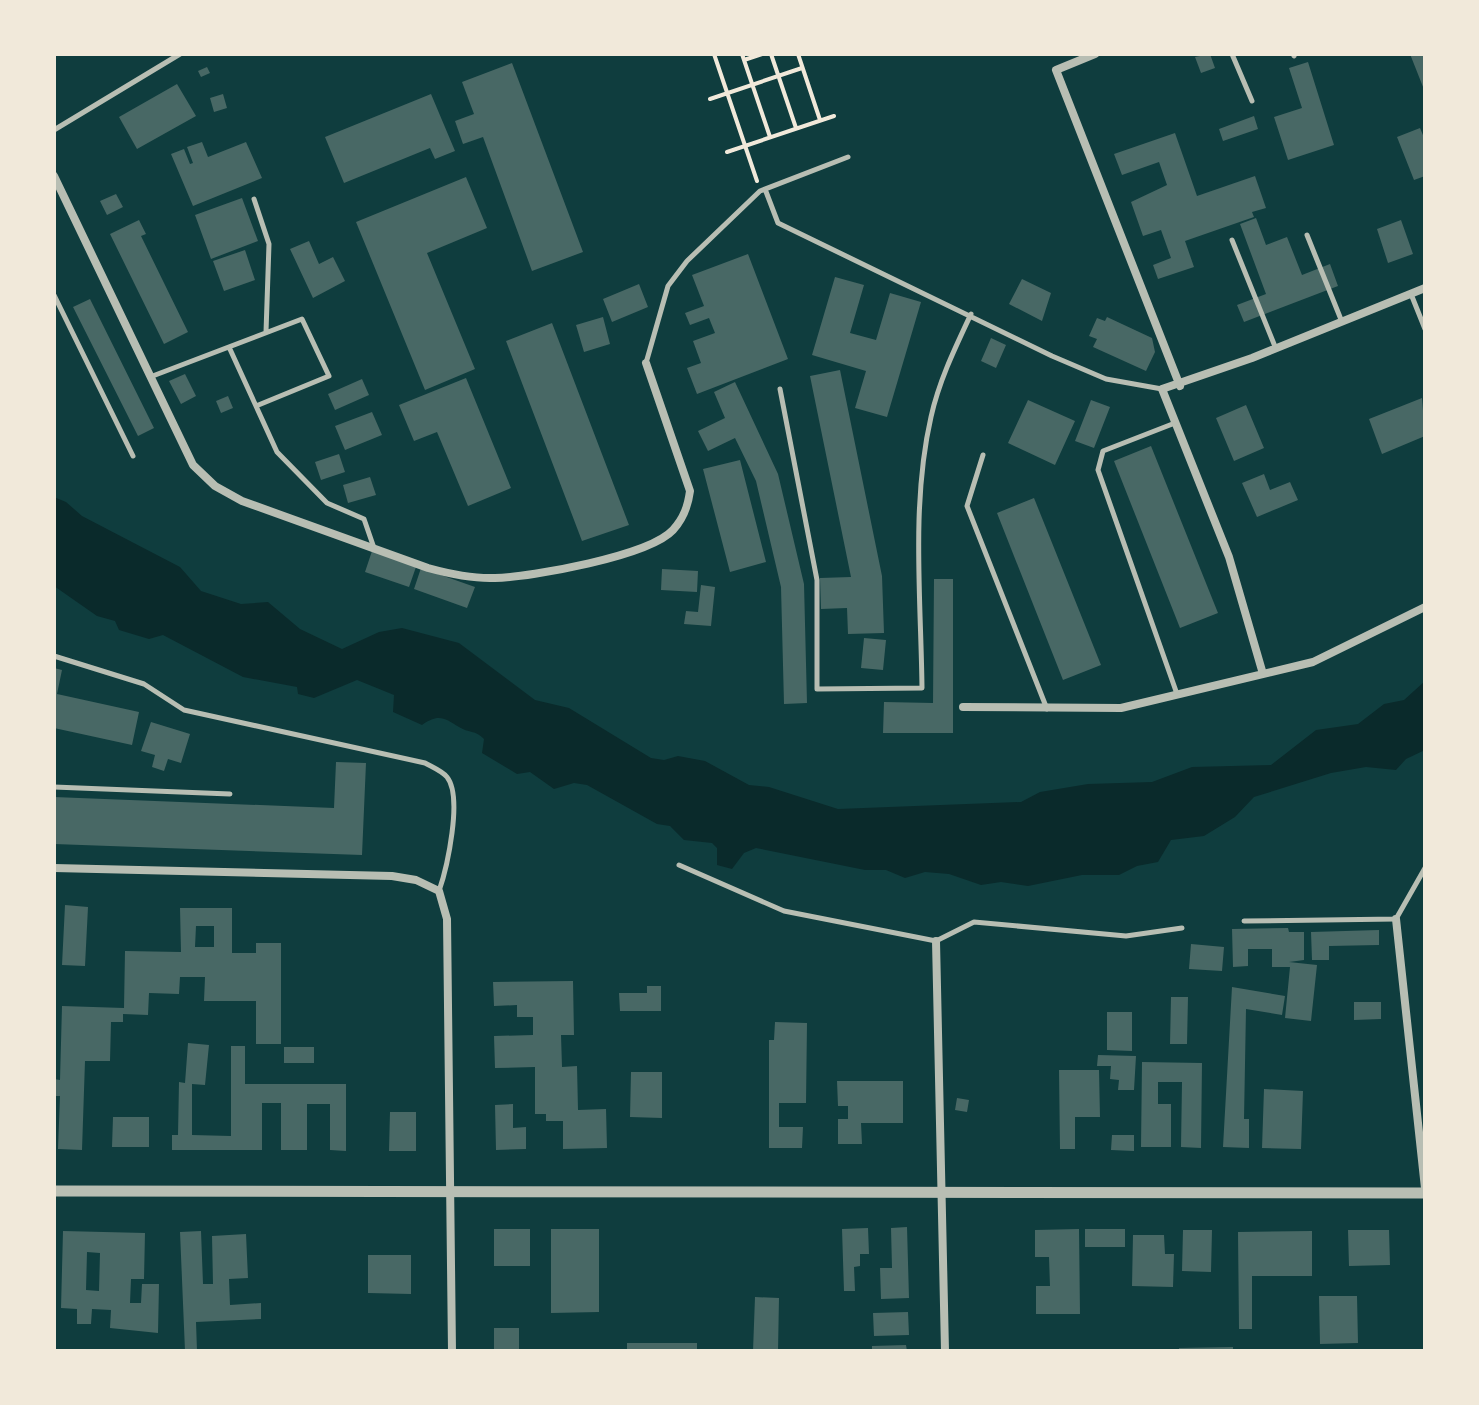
<svg xmlns="http://www.w3.org/2000/svg" width="1479" height="1405" font-family="'Nunito Sans',sans-serif">
<rect width="100%" height="100%" fill="#0f3d3e"/>
<path fill="#0a2a2b" d="M54 497 66 502 82 516 180 567 201 591 241 604 268 602 300 629 342 649 379 632 402 628 459 643 535 700 569 708 651 758 664 760 678 756 705 761 749 785 769 787 838 809 1021 802 1040 792 1088 784 1152 782 1192 767 1271 765 1316 730 1358 724 1384 704 1404 700 1425 681V750L1406 759 1396 770 1366 767 1331 773 1254 797 1235 817 1204 836 1171 840 1158 862 1137 866 1119 875H1082L1028 886 1001 882 981 885 949 874 925 872 905 878 886 870H865L756 848 744 853 732 869 717 865V848L712 843 684 840 670 826 657 824 587 785 574 783 554 789 530 772 517 774 482 753 484 739C476 730 468 733 459 727 445 718 438 713 422 725L393 712 394 695 357 680 314 698 298 694 297 687 243 677 163 635 149 639 119 630 115 621 97 616 54 586Z"/>
<path fill="#486865" fill-rule="evenodd" d="M1210 54 1215 68 1201 73 1195 57Z
M1410 54H1425V92Z
M1308 62 1334 145 1288 160 1274 117 1302 108 1289 68Z
M512 63 583 252 532 271 483 137 463 144 455 121 474 114 462 82Z
M207 67 210 73 201 77 198 71Z
M177 84 196 116 137 149 119 117Z
M223 94 227 108 214 112 210 98Z
M431 94 455 151 435 159 430 148 344 183 325 137Z
M1254 116 1258 129 1223 141 1219 129Z
M1420 128 1425 140V176L1414 180 1397 137Z
M1175 133 1197 196 1255 176 1266 208 1252 212 1254 217 1185 241 1194 267 1158 279 1153 265 1171 258 1161 230 1143 236 1131 202 1167 185 1159 162 1122 175 1114 154Z
M202 142 208 157 246 142 262 178 193 206 171 154 184 149 190 164 193 163 187 147Z
M466 177 487 228 427 253 475 369 425 390 356 222Z
M116 194 123 207 107 215 100 201Z
M242 198 258 241 211 259 195 215Z
M1256 218 1266 245 1287 237 1302 275 1330 264 1338 286 1244 322 1237 305 1266 294 1240 224Z
M139 220 146 234 141 236 188 332 164 344 110 234Z
M1401 220 1413 254 1388 263 1377 229Z
M309 241 319 264 333 257 345 281 313 298 290 249Z
M245 250 255 280 224 291 213 261Z
M748 254 788 359 697 394 687 368 701 363 693 341 715 333 709 318 690 325 685 313 704 306 692 275Z
M835 277 864 285 850 333 876 340 890 293 921 302 887 417 855 408 866 371 812 355Z
M1022 279 1051 293 1042 321 1009 304Z
M639 284 648 307 612 322 603 299Z
M90 299 154 428 138 436 73 307Z
M603 317 610 344 584 352 576 325Z
M1107 317 1152 338 1155 352 1146 371 1093 347 1097 339 1089 336 1097 318 1105 321Z
M552 323 629 525 582 541 506 341Z
M991 338 1006 345 996 368 981 361Z
M840 370 882 576 884 633 848 634 847 608 821 609 820 578 851 577 810 376Z
M185 374 196 396 181 404 169 381Z
M466 378 511 488 468 506 437 432 414 441 399 405Z
M362 379 369 395 335 410 328 394Z
M735 382 778 474 804 584 807 703 784 704 781 587 756 481 735 438 708 451 698 431 725 418 714 392Z
M228 396 233 408 221 413 216 401Z
M1422 398 1425 436 1382 454 1369 419Z
M1028 400 1075 421 1055 465 1008 443Z
M1091 400 1110 407 1094 448 1075 441Z
M1246 405 1264 448 1234 461 1216 418Z
M372 412 382 435 345 450 335 426Z
M1151 446 1218 613 1180 628 1114 461Z
M339 454 345 472 321 480 315 462Z
M740 460 766 562 730 572 703 469Z
M1264 474 1270 490 1290 482 1298 500 1257 517 1242 483Z
M370 477 376 495 348 503 343 485Z
M1034 498 1101 665 1063 680 997 513Z
M372 551 416 567 409 587 365 572Z
M421 568 475 587 467 608 414 589Z
M662 569 698 571 697 592 661 590Z
M934 579H953V733H883L884 702 933 703Z
M701 585 715 587 711 626 684 624 686 611 698 612Z
M864 638 886 640 883 670 861 668Z
M54 668 62 670 57 694 139 712 132 745 54 728Z
M151 722 190 734 181 763 168 759 164 771 152 767 155 755 141 751Z
M336 762 366 763 362 855 54 844V797L334 808Z
M65 905 88 907 85 966 62 965Z
M180 908H232V953H256V943H281V1044H256V1001H204L205 977H180L179 994 149 993 148 1015 123 1014V1022H111L110 1061H85L82 1150 58 1149 60 1096H54V1079L60 1080 62 1006 124 1008 125 951 181 952ZM196 926H214V947H195Z
M1288 928 1289 932H1304V960L1289 962 1317 965 1311 1021 1285 1018 1290 967H1272V949H1248V966L1233 967 1232 929Z
M1379 930V945L1329 946V960H1312L1311 932Z
M1191 944 1224 947 1222 971 1189 969Z
M573 981 574 1035H561L562 1067 577 1066 578 1110 606 1109 607 1148 563 1149V1121H546V1114H535V1067L495 1068 494 1036 533 1035V1017H517V1005L494 1006 493 982Z
M647 986H661V1011H620L619 993H647Z
M1232 987 1285 996 1282 1015 1246 1009 1244 1119H1249V1148L1223 1147Z
M1171 997H1188L1187 1044H1170Z
M1354 1002H1381V1019L1354 1020Z
M1107 1012H1132V1051L1107 1050Z
M775 1022 807 1023 806 1103H779V1127H803L802 1148H769V1040H774Z
M188 1043 209 1045 205 1085 192 1084V1135L231 1136V1046H245V1084H346V1151L330 1150V1104H307V1150H281V1103H262V1150H172V1135H178L179 1082 185 1083Z
M284 1047H314V1063H284Z
M1098 1055 1136 1056 1134 1090H1118L1119 1080 1110 1079 1111 1066H1097Z
M1142 1062 1202 1063 1201 1148 1181 1147 1182 1082H1158V1104H1171V1147H1141Z
M1059 1070H1099L1100 1117H1075V1149H1060Z
M631 1072H662V1118L630 1117Z
M837 1081H903V1123H861L862 1144H838V1119H848V1106H838Z
M1264 1089 1303 1091 1301 1149 1262 1148Z
M957 1098 969 1100 967 1112 955 1110Z
M513 1104V1128L526 1127V1149L496 1150 495 1105Z
M390 1112H416V1151H389Z
M113 1117H149V1147H112Z
M1112 1135H1134V1151L1111 1150Z
M907 1227 909 1298 881 1299 880 1268H892L891 1228Z
M868 1228 869 1254H860V1266L854 1267 855 1291H844L842 1229Z
M494 1229H530V1266H494Z
M551 1229H599V1312L551 1313Z
M1079 1229 1080 1314H1036V1286H1050L1049 1257H1035V1230Z
M1085 1229H1125V1247H1085Z
M1183 1230H1212L1211 1272 1182 1271Z
M1348 1230H1389L1390 1265 1349 1266Z
M63 1231 145 1233 144 1279H131L130 1303H141L142 1284H159L158 1333 110 1328 111 1310 92 1309 91 1324H77V1309L61 1308ZM87 1252 100 1253 99 1291 86 1290Z
M201 1231 203 1284H213L212 1236 246 1234 248 1278 229 1279 230 1305 261 1303V1319L196 1322 197 1351H185L180 1232Z
M1312 1231V1276H1252V1329H1239L1238 1232Z
M1133 1235H1164L1165 1254H1174L1173 1287 1132 1286Z
M368 1255H411V1294L368 1293Z
M1319 1296H1357L1358 1343 1320 1344Z
M755 1297 779 1298 778 1351H753Z
M908 1312 909 1335 874 1336 873 1313Z
M494 1328H519V1351H494Z
M627 1343H697V1351H627Z
M906 1345 907 1351H872V1346Z
M1233 1347V1351H1179V1348Z"/>
<g fill="none" stroke-linecap="round" stroke-linejoin="round">
<path stroke="#f1e9da" stroke-width="4" d="M714 54 757 181
M742 54 770 137
M771 54 796 128
M798 54 820 120
M744 60 762 54
M710 99 802 68
M727 152 834 116"/>
<path stroke="#b8beb3" stroke-width="5" d="M1232 54 1252 101
M1293 54 1294 56
M54 130 180 54
M765 189 778 223 1052 356 1106 379 1162 389
M254 199 269 244 266 332
M1307 235 1342 322
M1232 240 1276 349
M1411 294 1425 329
M54 295 133 456
M229 347 277 452 327 503 364 519 374 548
M646 363 668 286 687 261 760 191 848 157
M150 377 302 319 329 376 256 406
M780 389 817 580V689L922 688C921 599 911 504 931 417 939 381 955 348 971 314
M1175 423 1103 451 1098 470 1177 694
M983 455 967 506 1047 709
M54 656 144 684 184 710 425 763C432 767 442 771 447 777 463 797 447 868 439 891
M54 787 230 794
M679 865 784 911 936 941 974 922 1126 936 1182 928
M1244 921 1396 919 1425 868"/>
<path stroke="#b8beb3" stroke-width="8" d="M1095 54 1056 70 1180 386
M54 176 193 465 215 486 242 501 428 568C450 574 473 579 495 578 532 577 649 556 673 530 684 518 688 506 690 491L646 363
M1263 674 1229 557 1162 389 1252 358 1425 288
M963 707 1121 708 1313 662 1425 607
M54 868 392 876 416 880 439 891 447 919 452 1351
M1396 919 1425 1188
M936 941 945 1351"/>
<path stroke="#b8beb3" stroke-width="11" d="M54 1191 1425 1193"/>
</g>
<rect width="1479" height="1405" fill="none" stroke="#f1e9da" stroke-width="112"/>
</svg>
